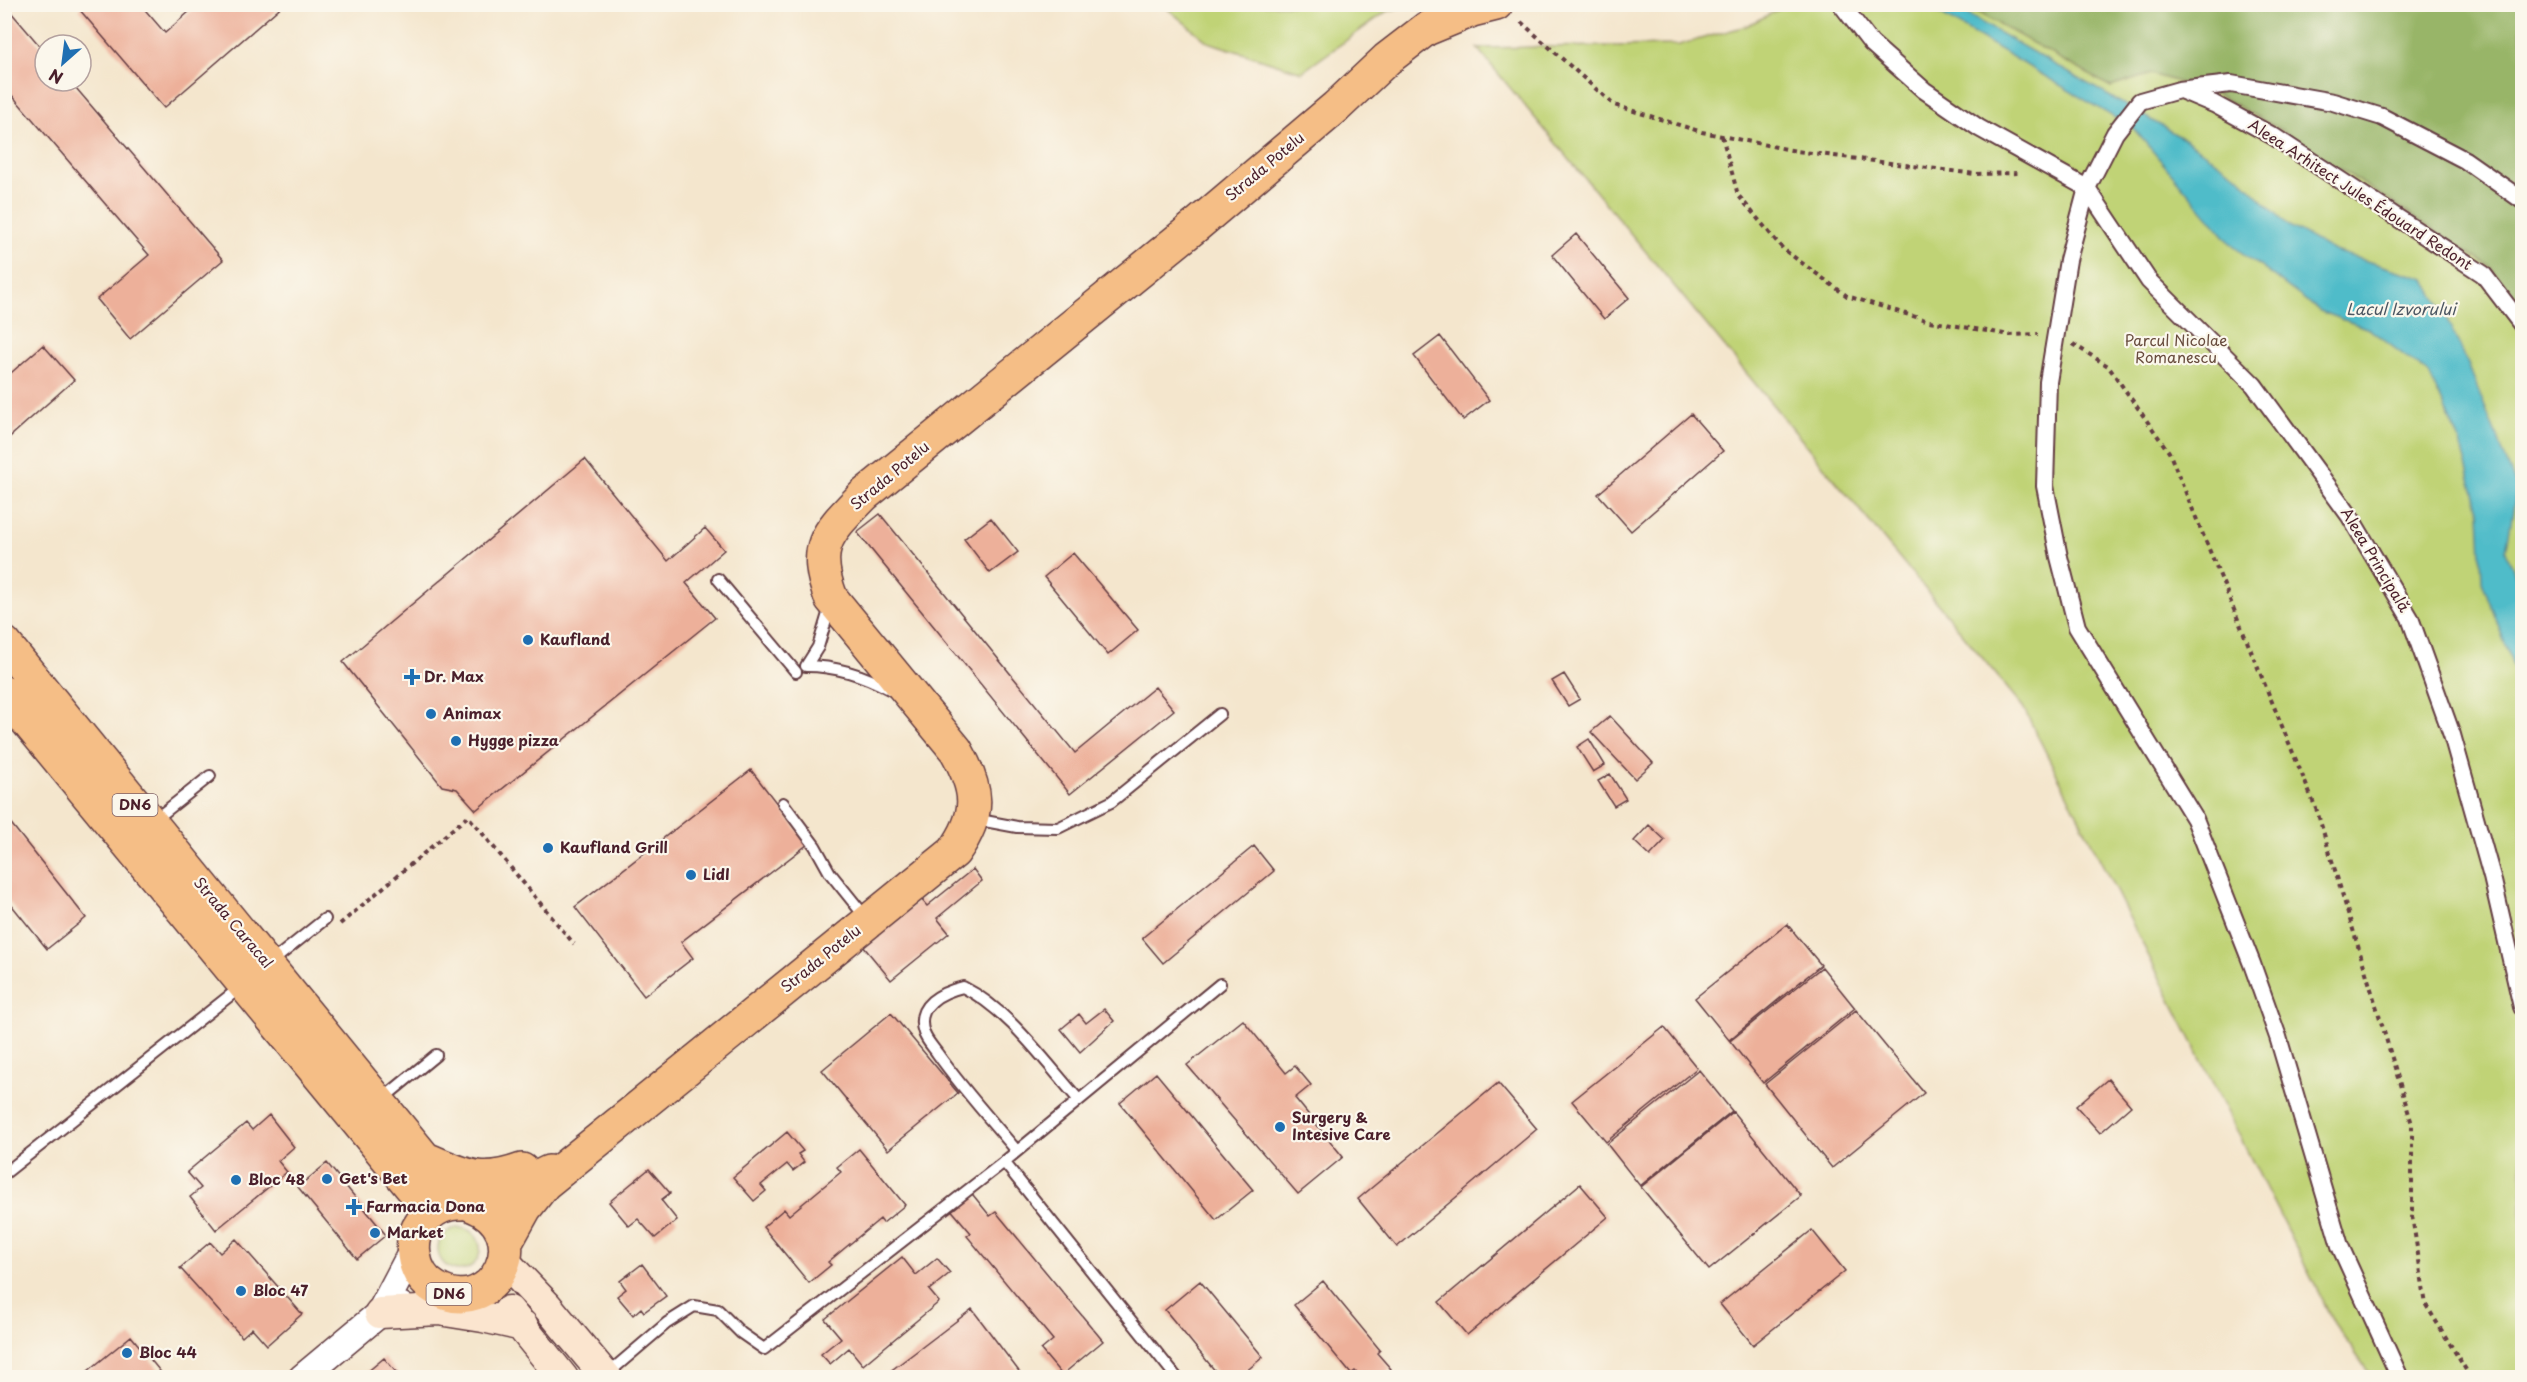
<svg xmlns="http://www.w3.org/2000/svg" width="2527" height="1382" font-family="'Playpen Sans',sans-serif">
<rect width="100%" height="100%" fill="#fbf7ec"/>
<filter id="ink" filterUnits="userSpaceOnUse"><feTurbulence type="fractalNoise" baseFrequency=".0167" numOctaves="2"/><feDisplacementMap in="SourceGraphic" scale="12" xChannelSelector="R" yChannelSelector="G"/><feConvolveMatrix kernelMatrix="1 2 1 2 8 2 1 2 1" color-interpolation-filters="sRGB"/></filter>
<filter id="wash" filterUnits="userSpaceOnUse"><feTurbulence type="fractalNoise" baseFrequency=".008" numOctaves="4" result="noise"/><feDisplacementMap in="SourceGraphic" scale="24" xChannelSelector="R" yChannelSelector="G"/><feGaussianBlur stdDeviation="1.35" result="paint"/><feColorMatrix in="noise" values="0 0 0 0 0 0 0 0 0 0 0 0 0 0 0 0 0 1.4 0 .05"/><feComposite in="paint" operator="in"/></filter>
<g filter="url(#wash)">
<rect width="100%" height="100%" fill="#f4e6cd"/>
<path fill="#c0d376" stroke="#857950" stroke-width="1.5" d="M1790 4 2522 5V1377H2372L2334 1323 2023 707 1477 48 1679 45 1746 26Z
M1163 5H1406L1386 12 1302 72 1208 42Z
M438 1249a21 21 0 1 1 42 0a21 21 0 1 1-42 0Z"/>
<path fill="#98b567" stroke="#716a49" stroke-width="1.5" d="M1965 5H2522V306L2489 266 2281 130 2213 92 2151 74 2111 87Z"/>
<path fill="#4fbcc9" stroke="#4c6e7a" stroke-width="1.5" d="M1925 5H1951L2184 139 2238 176 2289 226 2334 251 2425 279 2440 305 2466 359 2517 488 2506 551 2522 593V690L2482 581 2479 511 2459 439 2429 374 2369 329 2320 311 2233 246 2134 129Z"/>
<g id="blocks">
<path fill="#edb09a" d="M4 4 45 52V81H70L223 260 130 339 97 299 149 255 4 86Z
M84 4H140L165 33 198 4H284L164 108 79 9Z
M1576 234 1629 298 1604 319 1552 255Z
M1440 336 1489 400 1463 420 1414 356Z
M43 345 74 380 4 442V379Z
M1691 414 1723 451 1631 531 1598 494Z
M585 459 668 561 705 528 724 550 686 583 715 618 476 810 457 789 442 786 343 662Z
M880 514 1075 753 1155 687 1174 710 1070 794 857 532Z
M991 518 1018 552 990 573 964 539Z
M1073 553 1138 630 1108 655 1044 577Z
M1564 674 1580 699 1568 706 1552 681Z
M1610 716 1653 763 1635 779 1591 732Z
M1589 739 1605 765 1593 772 1577 747Z
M751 770 808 844 681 942 693 958 644 996 575 907Z
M1610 774 1626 799 1614 806 1598 781Z
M5 816 86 918 47 949 5 897Z
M1649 825 1665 840 1650 856 1634 841Z
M1254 846 1274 871 1163 963 1142 938Z
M973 869 982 881 937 918 949 933 891 980 863 946 921 899 927 906Z
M1787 924 1821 965 1729 1040 1695 998Z
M1822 967 1855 1008 1763 1083 1730 1041Z
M1104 1009 1114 1021 1080 1052 1061 1029 1079 1014 1086 1023Z
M1856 1010 1924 1093 1832 1168 1765 1084Z
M891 1013 958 1093 888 1150 822 1070Z
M1243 1020 1286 1073 1295 1066 1311 1085 1295 1098 1343 1157 1298 1194 1187 1065Z
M1664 1027 1697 1068 1606 1142 1572 1101Z
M1699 1070 1732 1111 1640 1186 1607 1144Z
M1156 1073 1253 1190 1216 1220 1120 1103Z
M2108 1079 2131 1106 2100 1133 2076 1106Z
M1498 1083 1537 1129 1397 1247 1358 1199Z
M1733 1112 1801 1196 1709 1270 1641 1187Z
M269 1115 294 1147 278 1161 287 1172 216 1230 190 1197 201 1188 187 1172 246 1123 252 1130Z
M787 1132 803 1151 798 1154 804 1162 793 1171 787 1164 761 1185 766 1191 754 1201 733 1177Z
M859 1149 905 1205 883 1223 880 1219 828 1262 831 1265 809 1283 763 1227 784 1209 789 1215 841 1172 837 1167Z
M327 1163 386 1235 357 1259 298 1187Z
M649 1169 670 1193 661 1200 677 1220 655 1238 638 1219 629 1226 609 1202Z
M1580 1184 1608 1217 1467 1335 1439 1302Z
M969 1190 990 1216 996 1212 1103 1341 1062 1375 1041 1350 1053 1340 967 1236 971 1233 949 1207Z
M1812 1230 1845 1271 1753 1345 1720 1304Z
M236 1239 302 1314 267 1345 252 1328 242 1337 180 1268 210 1242 220 1253Z
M902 1257 916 1275 937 1258 950 1273 929 1290 939 1302 863 1365 849 1348 830 1364 821 1354 841 1338 825 1319Z
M642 1264 666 1296 644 1312 641 1308 633 1315 617 1296 626 1289 620 1281Z
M1200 1281 1263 1357 1238 1378H1221L1165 1310Z
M1323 1281 1380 1350 1377 1353 1391 1369 1381 1378H1361L1355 1371 1351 1374 1294 1305Z
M972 1309 1024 1378H881L917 1351Z
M131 1336 164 1376 94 1378 88 1371Z
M384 1358 401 1378H360Z"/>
</g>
</g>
<g filter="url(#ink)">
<use href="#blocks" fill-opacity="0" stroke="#643d43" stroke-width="1.5"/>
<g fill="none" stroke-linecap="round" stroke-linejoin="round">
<g stroke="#643d43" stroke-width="14">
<path id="service" d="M718 579 796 672
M806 666C836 666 864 675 891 690
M806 666 818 647 830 607
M783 803 815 846 830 873 867 919
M974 819 1017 827 1058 828 1111 802 1220 714
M152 822 210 776
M270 963 325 919
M380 1101 436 1055
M1017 1151C990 1119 961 1087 937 1053 933 1047 926 1040 924 1033 914 1005 942 992 963 987 1009 1010 1045 1062 1079 1100
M1004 1162 1177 1378
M4 1174 242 986
M606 1375 667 1323 694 1306 718 1310 741 1333 764 1349 1004 1162 1220 984"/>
</g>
<g stroke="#643d43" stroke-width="20">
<path id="pedestrian" d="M1841 4 1871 43 1924 90 1979 128 2087 188 2149 281 2254 385 2349 515 2410 618 2452 735 2492 877 2522 1007
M2183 91 2214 104 2273 136 2483 274 2522 325
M2400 1378 2340 1246 2278 1037 2252 964 2195 819 2077 627 2059 557 2045 486 2048 382 2068 260 2087 188 2115 133 2140 101 2179 90 2231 84 2333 102 2382 117 2465 160 2522 200"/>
</g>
<g stroke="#643d43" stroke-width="30">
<path id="tertiary" d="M380 1313 413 1250
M302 1378 380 1313 401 1306"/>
</g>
<g stroke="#643d43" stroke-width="33">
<path id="secondary" d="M504 1261 547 1306 607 1378
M509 1311 563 1378
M380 1313 439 1310 483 1317 523 1326"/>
</g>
<g stroke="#643d43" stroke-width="36">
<path id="primary" d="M4 643 461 1203
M4 693 432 1212
M428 1160C467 1176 481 1185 522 1170
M470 1204C541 1230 493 1323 435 1288 423 1281 416 1269 414 1255 410 1231 427 1209 450 1204 464 1201 476 1203 490 1199 511 1192 530 1181 549 1172
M506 1242 525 1208 544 1184 954 852C982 813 978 789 956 750L831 598C811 545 828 532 864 495L1198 224 1336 107 1387 59 1426 29 1472 10 1496 4"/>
</g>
<path stroke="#643d43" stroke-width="4" stroke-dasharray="4.5 4.5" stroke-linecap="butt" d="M1521 22 1614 105 1702 132 1796 151 1975 174 2020 173
M1722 136 1738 195 1783 249 1847 296 1929 321 2010 335 2038 334
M2073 344 2108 366 2169 452 2317 811 2412 1124V1216L2426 1305 2471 1378
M340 924 468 816 574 944"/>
<use href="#service" stroke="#fff" stroke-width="10"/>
<use href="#pedestrian" stroke="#fff" stroke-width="16"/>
<use href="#tertiary" stroke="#fff" stroke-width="27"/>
<use href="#secondary" stroke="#fbe5cf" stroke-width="30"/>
<use href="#primary" stroke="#f5be86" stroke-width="33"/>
</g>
</g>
<g fill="#1f6fb2" stroke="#fbf7ec" stroke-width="2">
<circle cx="528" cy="640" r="6"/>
<path d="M409 668h6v6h6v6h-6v6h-6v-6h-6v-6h6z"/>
<circle cx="431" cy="714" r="6"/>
<circle cx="456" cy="741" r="6"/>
<circle cx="548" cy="848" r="6"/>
<circle cx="691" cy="875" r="6"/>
<circle cx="1280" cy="1127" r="6"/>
<circle cx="327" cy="1179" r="6"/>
<circle cx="236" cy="1180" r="6"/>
<path d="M351 1198h6v6h6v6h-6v6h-6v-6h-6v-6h6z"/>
<circle cx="375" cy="1233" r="6"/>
<circle cx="241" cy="1291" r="6"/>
<circle cx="127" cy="1353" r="6"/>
</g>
<g text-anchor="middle" stroke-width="4.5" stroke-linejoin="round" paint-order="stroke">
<g fill="#fbf7ec" stroke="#7f6065" stroke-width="1.5">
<rect x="112.5" y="794" width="45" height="22" rx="4.5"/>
<rect x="426.5" y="1283" width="45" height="22" rx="4.5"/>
</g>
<g font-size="14" font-weight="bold" fill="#4a1f2b">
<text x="135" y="810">DN6</text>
<text x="449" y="1299">DN6</text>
</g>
<g font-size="15" fill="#4a1f2b" stroke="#fbf7ec">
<text transform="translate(1265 167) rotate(-40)" y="5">Strada Potelu</text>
<text transform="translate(2360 195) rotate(33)" y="5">Aleea Arhitect Jules Édouard Redont</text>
<text transform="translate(890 476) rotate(-40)" y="5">Strada Potelu</text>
<text transform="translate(2375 560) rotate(59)" y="5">Aleea Principală</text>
<text transform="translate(233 923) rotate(50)" y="5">Strada Caracal</text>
<text transform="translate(821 959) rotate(-39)" y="5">Strada Potelu</text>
</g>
<g font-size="15" fill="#684c3e" stroke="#fbf7ec">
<text x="2176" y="346">Parcul Nicolae<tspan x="2176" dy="17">Romanescu</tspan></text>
</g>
<g font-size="15" font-weight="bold" fill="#4a1f2b" stroke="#fbf7ec" text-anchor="start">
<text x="540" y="645">Kaufland</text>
<text x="424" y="682">Dr. Max</text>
<text x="443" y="719">Animax</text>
<text x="468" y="746">Hygge pizza</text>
<text x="560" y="853">Kaufland Grill</text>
<text x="703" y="880">Lidl</text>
<text x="1292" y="1123">Surgery &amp;<tspan x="1292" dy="17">Intesive Care</tspan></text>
<text x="339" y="1184">Get's Bet</text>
<text x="248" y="1185">Bloc 48</text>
<text x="366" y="1212">Farmacia Dona</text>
<text x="387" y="1238">Market</text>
<text x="253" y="1296">Bloc 47</text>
<text x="139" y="1358">Bloc 44</text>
</g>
<g font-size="16" font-style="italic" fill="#4c5662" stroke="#fbf7ec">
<text x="2401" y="315">Lacul Izvorului</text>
</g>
</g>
<rect width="2527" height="1382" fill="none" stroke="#fbf7ec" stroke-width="24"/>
<g transform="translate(63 63) rotate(208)"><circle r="28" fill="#fbf7ec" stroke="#b4a19f" stroke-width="1.5"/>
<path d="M0-4.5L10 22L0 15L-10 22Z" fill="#1f6fb2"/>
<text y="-9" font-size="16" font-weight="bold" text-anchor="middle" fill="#4a1f2b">N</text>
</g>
</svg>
